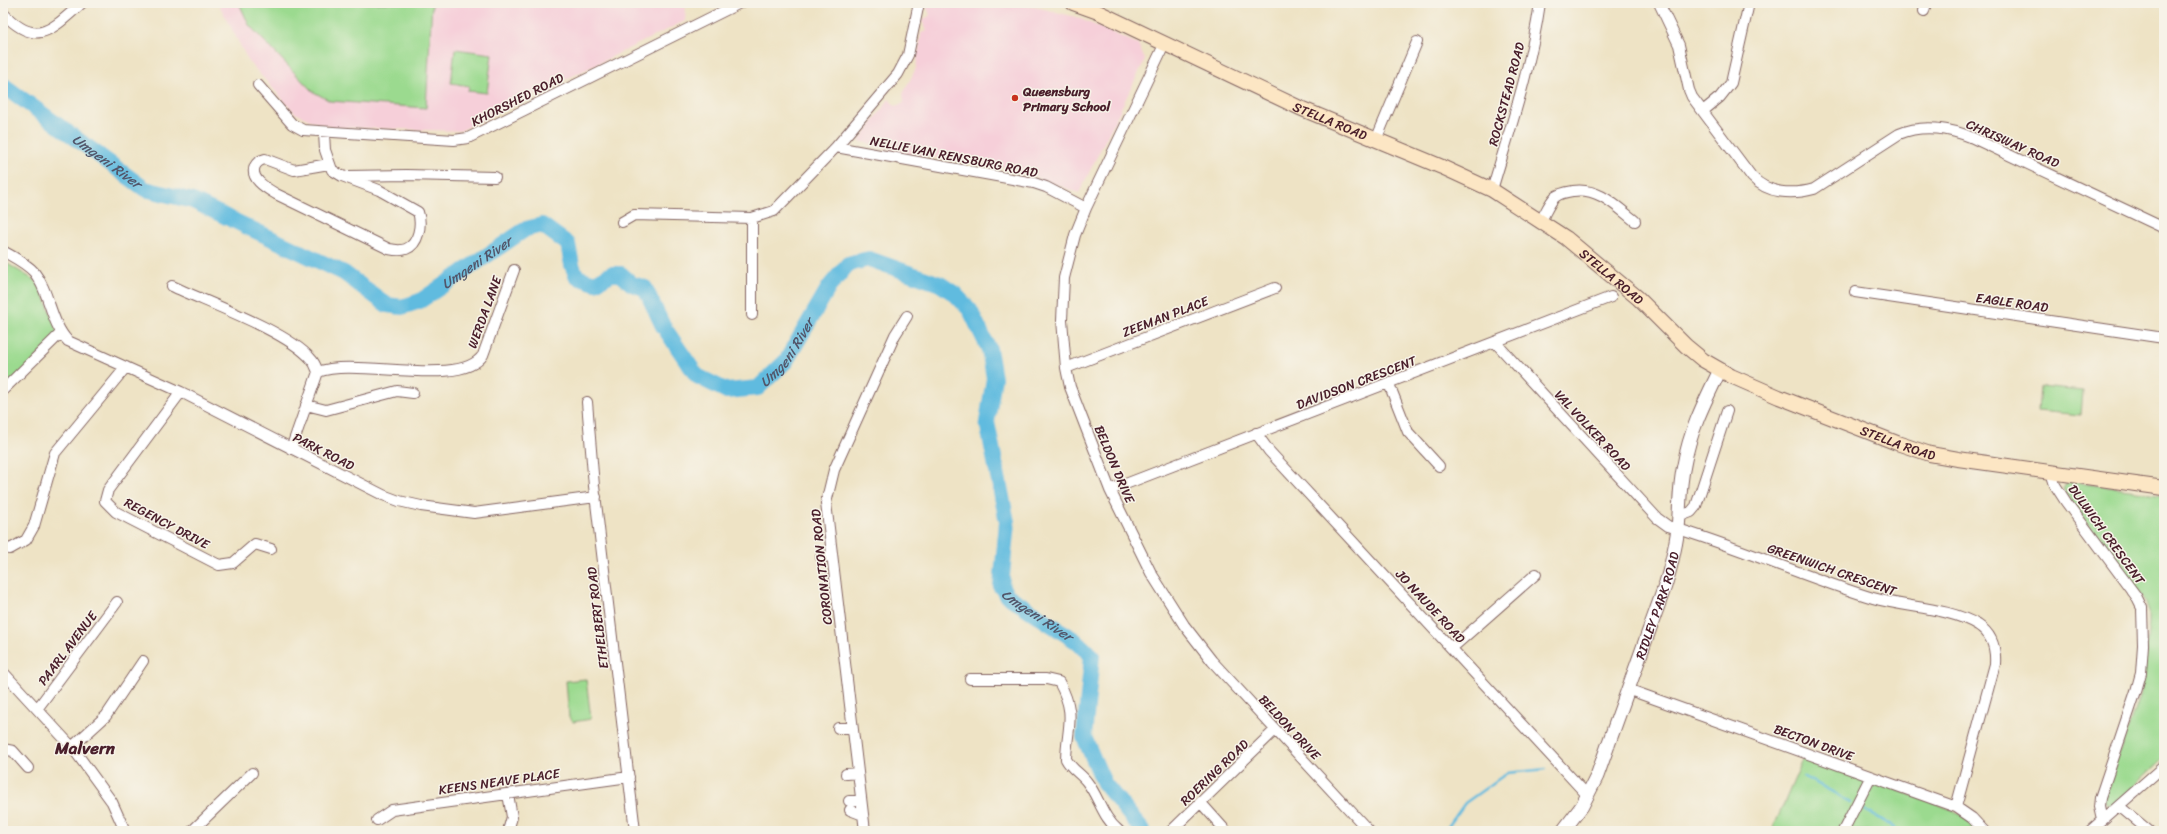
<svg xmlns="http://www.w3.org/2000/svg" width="2167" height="834" font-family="Sriracha,sans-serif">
<rect width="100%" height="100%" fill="#f7f3e8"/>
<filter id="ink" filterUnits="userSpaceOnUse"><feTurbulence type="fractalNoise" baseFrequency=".025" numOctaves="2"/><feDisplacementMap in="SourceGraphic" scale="8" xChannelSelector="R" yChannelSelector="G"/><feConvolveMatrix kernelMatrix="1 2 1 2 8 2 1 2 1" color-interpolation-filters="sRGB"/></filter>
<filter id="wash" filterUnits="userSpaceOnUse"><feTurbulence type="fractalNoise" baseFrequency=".012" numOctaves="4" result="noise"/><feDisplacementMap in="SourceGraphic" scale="16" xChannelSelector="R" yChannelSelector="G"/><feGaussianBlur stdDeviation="0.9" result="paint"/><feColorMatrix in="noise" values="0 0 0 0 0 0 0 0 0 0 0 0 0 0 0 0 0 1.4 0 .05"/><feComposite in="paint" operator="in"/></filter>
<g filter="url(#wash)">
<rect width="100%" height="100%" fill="#eee3c5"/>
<path fill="#f6cfd9" d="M218 3H686L685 21 460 131 332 127 314 122 295 113 249 62Z
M925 3H1010L1040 8 1076 17 1138 44 1145 60 1079 193 1023 172 1000 166 903 153 859 141 889 99 895 106 904 103 903 94 916 68 921 33 927 31 922 21 930 15Z"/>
<path fill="#9bda8f" stroke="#727c5d" d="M239 3H432L426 108 330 101 312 91 249 25Z
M455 49 492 54 487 93 468 91 469 86 451 83Z
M3 261 34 280 41 287 58 334 3 394Z
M2040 387 2083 391 2081 415 2038 411Z
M2072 482 2164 495V757L2113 806 2106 802 2104 797 2141 691 2149 624V611L2145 601 2071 503 2064 488 2067 483Z
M586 679 591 719 573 722 569 718 566 681Z
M1804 757 1953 810 1964 817 1978 831H1772Z"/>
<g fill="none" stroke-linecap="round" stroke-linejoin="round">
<path stroke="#61bbdf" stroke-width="2.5" d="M1803 776 1851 802
M1865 810 1899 831
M1445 831 1465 803 1507 773 1546 769"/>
<path stroke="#61bbdf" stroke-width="16" id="s1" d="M3 85 145 189 193 201 344 273 387 305 402 307 420 301 526 229 542 225 568 244 572 265 577 277 595 283 611 274H621L632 284 645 288 663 326 697 376 727 391 758 388 786 361 829 287 848 264 869 259 940 284 955 294 970 310 989 349 994 378 987 422 1007 522 1001 587 1008 596 1076 641 1092 656 1084 737 1104 783 1143 831"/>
</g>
</g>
<g filter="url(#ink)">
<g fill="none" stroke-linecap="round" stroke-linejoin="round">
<g stroke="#836461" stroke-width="12">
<path id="minor" d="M1659 3 1679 45 1689 90 1692 97 1752 177C1768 194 1792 195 1814 189L1899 134C1922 124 1950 128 1973 138L2164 228
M1924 11 1926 3
M3 13C37 49 52 29 82 3
M1165 43 1086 208 1075 235 1064 278 1062 320 1066 368 1070 387 1110 490 1151 573 1184 625 1212 661 1369 831
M258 85 292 124 303 130 454 140 468 138 740 3
M1703 111 1720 97 1731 83 1749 3
M324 133 325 150 332 170 342 176 379 190 418 212C422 224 419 244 406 249 401 251 394 250 389 249L276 194C268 189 249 179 255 166 257 162 261 160 265 159L294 170 329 164
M1376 140 1417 42
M836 147 1034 183 1046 187 1086 208
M348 176 406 175 495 177
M1492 190C1510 129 1531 67 1540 3
M752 218V315
M622 222 634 215 752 218 774 211 836 147 898 74 908 55 919 3
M1540 222C1545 214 1549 203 1555 197 1560 193 1567 192 1573 191 1598 187 1616 206 1635 221
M3 251C13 257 26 263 34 272 50 292 50 322 68 341L181 392 383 495 399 501 421 506 474 513 596 497
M172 286C208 303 287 331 311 359 315 363 316 367 318 372
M1855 292 2164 338
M1495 342 1657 518 1668 526C1737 546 1804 577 1873 598 1907 608 1948 607 1978 625 1992 634 1996 649 1995 664L1956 807
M1066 368 1275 288
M1389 384 1408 432 1439 466
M3 390 61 333
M181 392 108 490 105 501 116 512 219 565 233 563 255 544 271 549
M587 402 594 486 635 831
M306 405 326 410 397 391 413 393
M1256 433 1269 451 1588 796
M291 449 318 372C355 357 461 389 483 355L514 270
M2051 472 2055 485 2066 502 2136 596 2142 608 2143 645 2141 673 2136 691 2100 798 2099 807 2102 820
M1110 490 1611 297
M1678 517 1691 512 1696 506 1727 411
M3 548 10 549 26 540 34 526 55 453 126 367
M821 557 831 556
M1452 648 1536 574
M3 672 72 747 112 802 125 831
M970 679H1046L1059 682C1077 715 1067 726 1066 759 1071 769 1080 773 1087 782 1099 797 1102 817 1119 831
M1627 689 1956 807 1972 818 1984 831
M37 709 117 602
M838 728H852
M72 747 106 716 143 661
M3 749 13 751 28 768
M846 774 858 773
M508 794 512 817 508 831
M849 801H861
M1201 803 1226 831
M2119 806 2149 831
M850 810 863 815
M377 820 392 810 629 777
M192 831 252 773
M865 831 826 503 834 470 895 335 907 316
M1171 831 1275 730
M1843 831 1871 776
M2090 831 2164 766"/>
</g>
<g stroke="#836461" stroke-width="15">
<g id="tertiary">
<path id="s2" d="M1563 831 1582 806 1597 776 1665 586C1671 567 1675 549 1678 529 1680 508 1679 486 1684 465 1690 430 1705 401 1720 370"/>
</g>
</g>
<g stroke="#836461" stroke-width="16">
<g id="secondary">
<path id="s3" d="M1073 3 1098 12 1300 108 1442 167 1492 190 1566 238 1638 298 1686 346 1703 360 1731 376 1779 397 1897 443 1930 454 1958 459 2164 488"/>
</g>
</g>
<use href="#minor" stroke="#fff" stroke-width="10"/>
<use href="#tertiary" stroke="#fff" stroke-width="13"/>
<use href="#secondary" stroke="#fce6c4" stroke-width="14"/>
</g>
</g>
<circle fill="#c8321e" stroke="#f7f3e8" stroke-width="1.5" cx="1015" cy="98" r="4"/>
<g text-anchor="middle" stroke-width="3" stroke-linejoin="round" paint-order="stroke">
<g font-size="13" font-weight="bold" fill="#4a1f2b" stroke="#f7f3e8" text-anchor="start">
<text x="1023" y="96">Queensburg<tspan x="1023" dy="15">Primary School</tspan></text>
</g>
<g font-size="13" fill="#4a1f2b" stroke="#f7f3e8">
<text transform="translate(1506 94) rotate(-75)" y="5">ROCKSTEAD ROAD</text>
<text transform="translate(517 99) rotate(-27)" y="5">KHORSHED ROAD</text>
<text dy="5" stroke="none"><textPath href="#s3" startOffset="283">STELLA ROAD</textPath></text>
<text transform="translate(2013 143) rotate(24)" y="5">CHRISWAY ROAD</text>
<text transform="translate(954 156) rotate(11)" y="5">NELLIE VAN RENSBURG ROAD</text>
<text dy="5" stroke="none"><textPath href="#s3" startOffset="607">STELLA ROAD</textPath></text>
<text transform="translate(2012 302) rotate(8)" y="5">EAGLE ROAD</text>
<text transform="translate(484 312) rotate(-70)" y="5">WERDA LANE</text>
<text transform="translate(1165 316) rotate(-21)" y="5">ZEEMAN PLACE</text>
<text transform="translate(1356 382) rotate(-21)" y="5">DAVIDSON CRESCENT</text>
<text transform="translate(1593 430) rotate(47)" y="5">VAL VOLKER ROAD</text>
<text dy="5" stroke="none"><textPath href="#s3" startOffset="943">STELLA ROAD</textPath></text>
<text transform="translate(324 451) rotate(27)" y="5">PARK ROAD</text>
<text transform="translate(1115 464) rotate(67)" y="5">BELDON DRIVE</text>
<text transform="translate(167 523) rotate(28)" y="5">REGENCY DRIVE</text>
<text transform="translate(2107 534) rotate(54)" y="5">DULWICH CRESCENT</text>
<text transform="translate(821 567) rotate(-96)" y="5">CORONATION ROAD</text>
<text transform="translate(1832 569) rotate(19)" y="5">GREENWICH CRESCENT</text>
<text dy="5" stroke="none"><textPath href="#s2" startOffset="246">RIDLEY PARK ROAD</textPath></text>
<text transform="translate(1431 606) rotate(47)" y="5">JO NAUDE ROAD</text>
<text transform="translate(597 618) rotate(-97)" y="5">ETHELBERT ROAD</text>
<text transform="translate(67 648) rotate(-53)" y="5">PAARL AVENUE</text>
<text transform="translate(1290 727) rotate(47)" y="5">BELDON DRIVE</text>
<text transform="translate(1814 742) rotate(20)" y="5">BECTON DRIVE</text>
<text transform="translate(1214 772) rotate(-44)" y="5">ROERING ROAD</text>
<text transform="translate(499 781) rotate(-8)" y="5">KEENS NEAVE PLACE</text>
</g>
<g font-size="14" font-style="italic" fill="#52566a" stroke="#f7f3e8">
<text dy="5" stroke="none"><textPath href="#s1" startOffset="129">Umgeni River</textPath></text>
<text dy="5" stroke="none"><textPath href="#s1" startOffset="549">Umgeni River</textPath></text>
<text dy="5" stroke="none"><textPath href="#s1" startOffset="981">Umgeni River</textPath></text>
<text dy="5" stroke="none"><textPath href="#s1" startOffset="1557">Umgeni River</textPath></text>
</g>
<g font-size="17" font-weight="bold" fill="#4a1f2b" stroke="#f7f3e8">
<text x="85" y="754">Malvern</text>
</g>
</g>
<rect width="2167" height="834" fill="none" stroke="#f7f3e8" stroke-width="16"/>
</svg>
